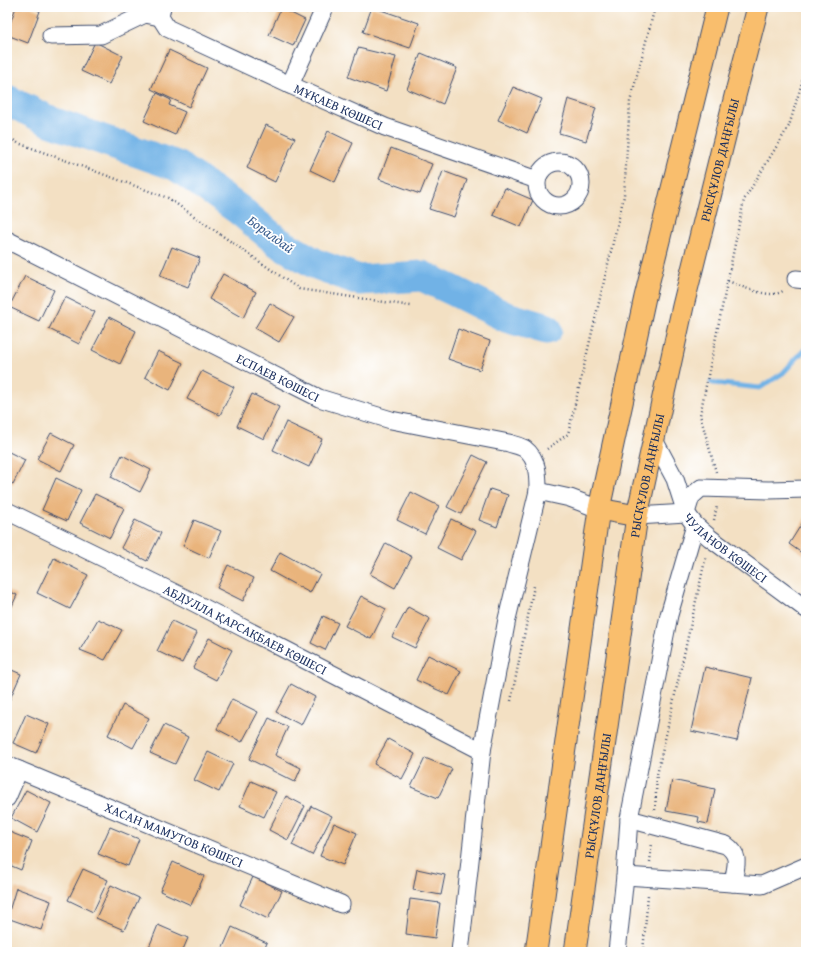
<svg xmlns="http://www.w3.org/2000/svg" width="813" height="959" font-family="'Gentium Book Plus',serif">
<rect width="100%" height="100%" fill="#fff"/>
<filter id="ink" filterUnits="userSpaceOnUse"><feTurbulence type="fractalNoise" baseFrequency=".025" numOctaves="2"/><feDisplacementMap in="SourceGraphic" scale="8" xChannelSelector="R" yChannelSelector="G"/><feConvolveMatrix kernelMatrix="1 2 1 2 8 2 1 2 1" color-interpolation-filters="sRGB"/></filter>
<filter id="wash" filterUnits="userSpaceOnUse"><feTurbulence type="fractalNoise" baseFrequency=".012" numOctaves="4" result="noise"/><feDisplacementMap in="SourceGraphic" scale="16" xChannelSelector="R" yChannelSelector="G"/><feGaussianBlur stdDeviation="0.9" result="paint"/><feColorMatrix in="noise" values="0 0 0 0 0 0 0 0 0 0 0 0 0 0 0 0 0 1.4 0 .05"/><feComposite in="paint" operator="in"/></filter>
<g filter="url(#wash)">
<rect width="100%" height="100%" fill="#f3e0c3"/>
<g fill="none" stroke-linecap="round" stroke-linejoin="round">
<path stroke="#71b2e6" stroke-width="5" d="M711 382 713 383 760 388 783 373 806 348"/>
<path stroke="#71b2e6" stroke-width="31" d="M7 100 52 122 177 166 238 209 278 242 316 264 359 280 422 276 452 290 506 317 547 329"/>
</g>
<g id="blocks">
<path fill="#e9b47b" d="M16 7H31L40 11 28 43 7 35V32Z
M241 7H251L249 11Z
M372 7 419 23 410 48 363 32Z
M516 7H529L527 12Z
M281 8 305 20 293 46 269 35Z
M95 42 123 56 109 84 81 71Z
M358 48 396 57 386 91 348 77Z
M169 50 207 68 189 107 151 89Z
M421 53 457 68 443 104 407 89Z
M513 87 542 99 527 133 498 120Z
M157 93 171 100 169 105 185 112 175 135 144 121Z
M568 99 596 108 586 141 559 133Z
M266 125 295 138 275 182 247 168Z
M328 131 353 143 335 182 310 170Z
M391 148 432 164 420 194 379 179Z
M443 171 467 180 454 217 429 209Z
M505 188 533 200 521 227 493 215Z
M172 247 200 258 188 287 160 276Z
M223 274 256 292 243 318 209 299Z
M25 276 54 290 39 321 9 307Z
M65 297 95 312 79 344 49 329Z
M270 303 294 317 279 342 255 328Z
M109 317 136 331 120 364 92 350Z
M458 329 490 341 480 370 448 359Z
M158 351 183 363 170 390 145 377Z
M202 371 234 387 220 415 187 399Z
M252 394 279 407 264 439 237 426Z
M286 422 322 439 309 467 273 450Z
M51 433 74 445 61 471 37 459Z
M7 451 25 460 13 484 7 481Z
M122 455 151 470 140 492 111 477Z
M473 455 487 462 461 514 447 507Z
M56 478 81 490 67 521 42 510Z
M490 489 508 495 497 527 479 520Z
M411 492 439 506 425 534 397 520Z
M95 494 124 508 110 538 80 523Z
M806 517V556L789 544Z
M451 519 476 531 461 560 437 548Z
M135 520 161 533 147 561 121 548Z
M194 520 221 531 209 558 183 546Z
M386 543 412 557 395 588 370 574Z
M280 552 320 574 310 593 270 571Z
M54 558 88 575 70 609 37 593Z
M228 565 254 578 243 601 217 588Z
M7 590 17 595 7 617Z
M361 596 386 609 371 639 345 626Z
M408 607 430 619 415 648 392 637Z
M323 616 338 623 325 650 311 643Z
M98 619 122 630 105 660 80 650Z
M172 621 197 633 182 663 157 651Z
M209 638 232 650 216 680 193 668Z
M428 655 461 671 449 695 416 680Z
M705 667 752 678 737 741 691 731Z
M7 668 21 674 9 701 7 700Z
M291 684 315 697 301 725 276 712Z
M232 699 258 712 242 742 217 729Z
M123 705 149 718 133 748 108 735Z
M26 714 49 724 36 753 13 743Z
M269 718 288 727 275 755 301 768 295 782 249 759Z
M164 725 188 737 175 764 150 753Z
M388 739 415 754 402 779 374 764Z
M208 752 233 764 219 792 194 780Z
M425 758 452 769 438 798 411 787Z
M672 780 715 789 708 824 698 822 699 817 666 811Z
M251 781 276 792 264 817 240 806Z
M26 790 51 803 37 832 11 818Z
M286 796 305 806 288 840 269 830Z
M311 806 332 816 312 855 292 845Z
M334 823 357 833 343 865 320 856Z
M110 827 139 839 128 866 98 854Z
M7 831 32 841 21 870 7 864Z
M173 862 204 876 191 905 160 891Z
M83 869 108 880 93 912 68 900Z
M417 869 445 875 441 895 413 890Z
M253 877 282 891 268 919 240 905Z
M111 885 139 898 124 930 96 918Z
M16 888 51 901 41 930 7 918Z
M410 899 440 903 435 938 406 934Z
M158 925 188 938 182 952H147Z
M232 927 267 943 263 952H221Z"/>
</g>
</g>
<g filter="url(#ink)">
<use href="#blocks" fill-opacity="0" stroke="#3b4a6d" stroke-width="1"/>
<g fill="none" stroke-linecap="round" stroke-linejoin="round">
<g stroke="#3b4a6d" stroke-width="19">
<g id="minor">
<path id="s1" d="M162 7 160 17 167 28 290 85 385 127 537 180"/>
<path d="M51 36 101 35 145 14 160 17"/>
<path d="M290 85 325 7"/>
<circle cx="559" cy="184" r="22"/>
<path id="s2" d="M7 240 319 398 391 420 509 443C514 445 521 446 525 449 538 459 538 476 538 491L507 619 482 751 460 952"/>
<path d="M796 279 806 280"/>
<path id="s3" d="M653 438 675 479 686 513 695 525 710 538 806 609"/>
<path d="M538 491 570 498 599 509"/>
<path id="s4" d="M7 511 185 598 482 751"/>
<path d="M686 513 691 497 701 488 769 490 806 489"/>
<path d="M637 516 686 513"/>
<path id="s5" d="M7 765 341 904"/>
<path d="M7 798 19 770"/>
<path d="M629 819 726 845C742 856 735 867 733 883"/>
<path d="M625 876 762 885 806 866"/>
<path d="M617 952 625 876 629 819 669 615 695 525"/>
</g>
</g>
<g stroke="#3b4a6d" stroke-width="23">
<g id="major">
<path d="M599 509 637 516"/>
<path d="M536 952 599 509 645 297 717 7"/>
<path id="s6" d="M575 952 637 516 683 306 735 96 758 7"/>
</g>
</g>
<path stroke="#3b4a6d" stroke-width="2.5" stroke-dasharray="1 3" stroke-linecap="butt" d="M7 136 18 143 168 198 299 289 411 306
M728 281C741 286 772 301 784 290
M547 449 568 434 624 196 630 102 655 7
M716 472 700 415 744 200 789 126 806 69
M714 520 717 506
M511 701 534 586
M655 810 657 775 706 556
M650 862 652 843
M643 952 648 895"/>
<use href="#minor" stroke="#fff" stroke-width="17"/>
<use href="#major" stroke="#f9be6d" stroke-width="21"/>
</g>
</g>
<g text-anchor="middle" stroke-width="3.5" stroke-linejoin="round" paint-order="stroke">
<g font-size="13" fill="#1b2f5e" stroke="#fff">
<text dy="5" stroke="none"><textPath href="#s1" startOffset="212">МҰҚАЕВ КӨШЕСІ</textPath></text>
<text dy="5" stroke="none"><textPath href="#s6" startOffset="806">РЫСҚҰЛОВ ДАҢҒЫЛЫ</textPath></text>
<text dy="5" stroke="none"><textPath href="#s2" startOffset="304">ЕСПАЕВ КӨШЕСІ</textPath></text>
<text dy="5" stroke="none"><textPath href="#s6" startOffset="482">РЫСҚҰЛОВ ДАҢҒЫЛЫ</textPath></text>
<text dy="5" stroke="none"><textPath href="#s3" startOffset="135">ЧУЛАНОВ КӨШЕСІ</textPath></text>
<text dy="5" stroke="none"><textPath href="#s4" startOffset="266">АБДУЛЛА ҚАРСАҚБАЕВ КӨШЕСІ</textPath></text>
<text dy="5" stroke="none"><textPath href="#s6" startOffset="158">РЫСҚҰЛОВ ДАҢҒЫЛЫ</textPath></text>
<text dy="5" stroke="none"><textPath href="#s5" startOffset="181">ХАСАН МАМУТОВ КӨШЕСІ</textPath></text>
</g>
<g font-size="14" font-style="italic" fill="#395d8e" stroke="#fff">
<text transform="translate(271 234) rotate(36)" y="5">Боралдай</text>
</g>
</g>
<rect width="813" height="959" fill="none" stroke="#fff" stroke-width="24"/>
</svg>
